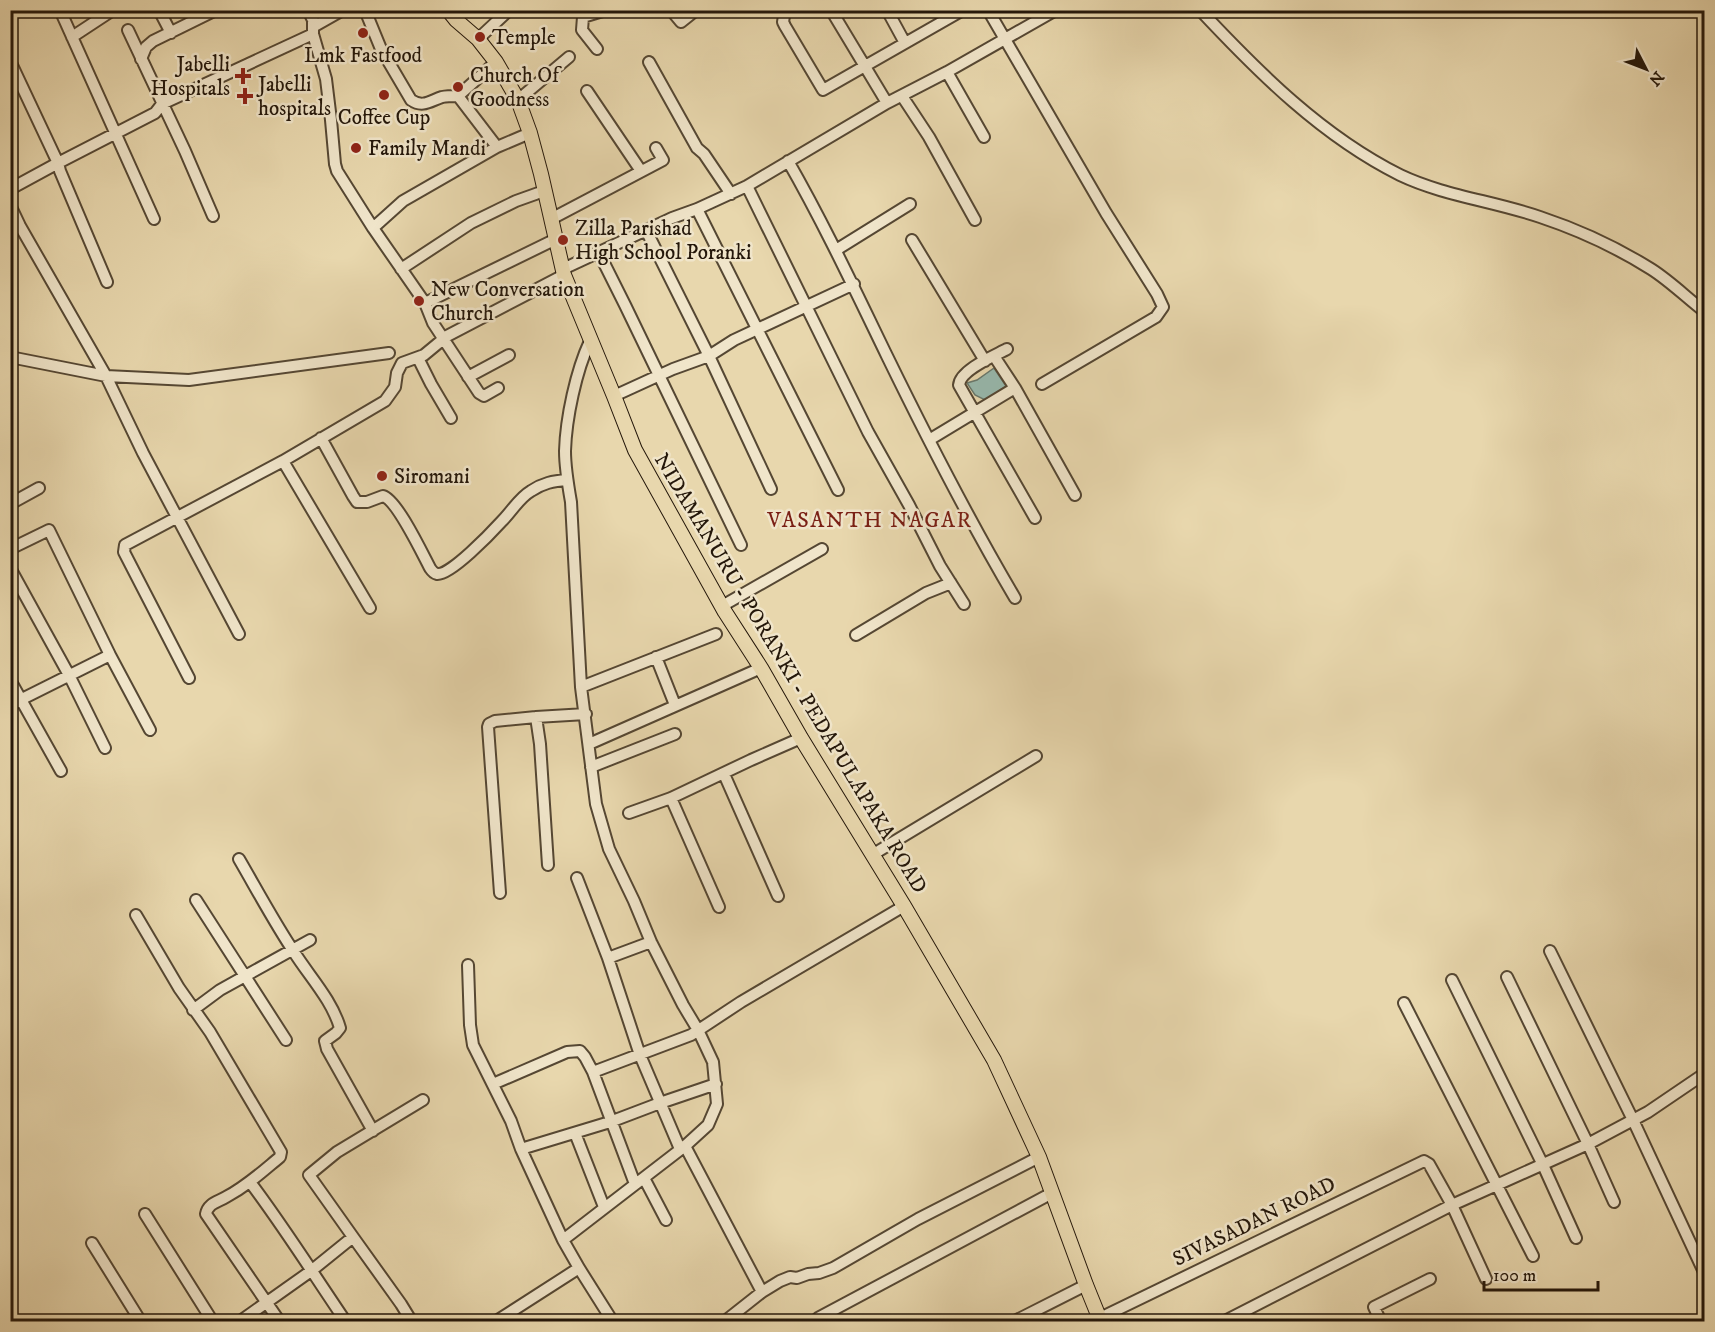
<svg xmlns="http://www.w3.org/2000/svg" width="1715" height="1332" font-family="'IM FELL DW Pica',serif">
<rect width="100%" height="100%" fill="#e8d7ad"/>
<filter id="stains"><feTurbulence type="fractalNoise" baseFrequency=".00333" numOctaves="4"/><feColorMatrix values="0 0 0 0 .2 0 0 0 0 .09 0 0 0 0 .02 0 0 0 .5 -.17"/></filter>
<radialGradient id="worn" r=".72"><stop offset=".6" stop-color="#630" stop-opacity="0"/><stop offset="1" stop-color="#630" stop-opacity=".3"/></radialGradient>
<path fill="#97b9ae" stroke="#69786c" stroke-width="1.5" d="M994 368 1006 386 985 400 975 395 967 383 977 380Z"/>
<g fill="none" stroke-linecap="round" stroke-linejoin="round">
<g stroke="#554733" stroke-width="14">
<path id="minor" d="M60 10 154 219
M159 10 171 33
M308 10 313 20V34L326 79 331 120 335 164 337 171 373 228 425 303 556 239
M365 10 381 49 411 100C423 108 430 101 442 97 447 96 452 96 458 96L496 62
M671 10 681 22 696 10
M785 10 783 22 785 26 823 90 963 10
M831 10 887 103
M887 10 905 43
M988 10 1106 213 1157 294 1163 307 1156 317 1042 384
M1200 10C1259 73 1322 136 1400 175 1444 196 1494 201 1540 217 1579 230 1616 247 1651 269 1670 281 1687 298 1704 311
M313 27 343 10
M128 30 185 151 213 216
M72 37 113 10
M478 39 509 10
M597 49 582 30 583 17 606 10
M141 59 146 47 153 41 216 10
M10 61 58 163 155 113 162 104 313 34
M649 62 697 148 704 154 731 194
M947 72 984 137
M587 91 641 171
M458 96 497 147
M902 96 929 137 975 220
M518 100 569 57
M788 161C824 224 855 290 887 356 927 438 969 520 1015 598
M747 186 868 432 909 505 940 566 964 604
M10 192 12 188 58 163 60 171 107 282
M10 205 20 226 106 376 143 453 239 634
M697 209 838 490
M551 219 663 160 656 148
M373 228 403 201 497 147 530 133
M646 230 709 356 771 489
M912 240 985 361
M836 250 910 204
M599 253 625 305 741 545
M401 269 471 223 516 201 544 191
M563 269 672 218 697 209 747 186 887 103 947 72 1056 10
M425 303 433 323 479 393 484 396 498 388
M1007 349C994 356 960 370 959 385L1035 518
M994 356 1015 388 1075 495
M10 357 106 376 189 380 389 353
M418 358 431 384 451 418
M468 377 509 355
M614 396 673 369 709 356 734 340 854 284
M321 438 353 496 357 502H367L383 496C397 500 422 553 430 568 432 571 433 573 437 574 450 576 492 532 502 521 512 511 519 498 531 491 543 483 553 481 567 480
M929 440 1015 388
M283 461 370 608
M10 504 39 488
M10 549 49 530 110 655 150 730
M10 568 69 675 105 748
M722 606 822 549
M856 635 926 593 951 583
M656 657 675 705
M189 678 124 552 125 545 283 461 385 401 395 387 397 373 402 363 424 355 447 336 564 275
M10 680 61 771
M581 687 716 634
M10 705 110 655
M589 744 761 668
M591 767 675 734
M724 774 778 896
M671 798 719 907
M629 813 671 798 751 760 801 738
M872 855 1036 756
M239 859C257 890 274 922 294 952 309 976 332 1000 340 1028L336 1033 325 1041 327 1049 373 1131
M548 865 540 744 536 717 586 714
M577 878 608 958 640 1055 680 1149
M500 893 488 727 489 724 495 721 536 717
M196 900 286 1040
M136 915 179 988 210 1032 281 1152 280 1157C263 1171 247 1186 226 1197 218 1202 208 1203 206 1214L280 1322
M1550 951 1633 1120 1704 1272
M608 958 651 942
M468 965 470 1025 473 1045 511 1121 521 1149 563 1240
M1507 977 1588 1144 1614 1202
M1452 980 1543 1165 1576 1238
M1404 1003 1533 1256
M193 1010 220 990 310 940
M593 1072 691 1035 741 1002 904 906
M493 1084 567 1052 580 1051 585 1057 593 1072 635 1184
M575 1133 604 1207
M685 1146 762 1292
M521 1149 610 1122 660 1103 716 1084
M644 1178 666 1220
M250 1182C284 1227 314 1275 346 1322
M145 1214 213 1322
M353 1237 309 1175 337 1152 423 1100
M92 1243 141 1322
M579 1268 613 1322
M818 1318 1052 1193
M1100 1318 1424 1161 1429 1164 1452 1205 1486 1279
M239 1322 311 1271 353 1237 401 1304 412 1322
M495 1322 579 1268 563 1240 685 1146 708 1125 717 1104 713 1062 698 1030 683 1005 651 942 634 901 609 849 596 804 581 687 571 502C568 485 565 468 565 451 566 418 576 371 590 341
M724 1322 762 1292 780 1281 790 1277 797 1278 808 1274 819 1273 833 1268 918 1219 1039 1157
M1013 1322 1086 1285
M1223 1322 1452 1205 1588 1144 1648 1112 1704 1074
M1381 1322 1374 1307 1430 1279"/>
</g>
<g stroke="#24170a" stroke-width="16">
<path id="major" d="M448 10 456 20 478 39 496 62 518 100 530 133 541 174 564 275 614 396 635 450 725 612 761 668 801 738 904 906 994 1060 1039 1157 1086 1285 1101 1322"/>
</g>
<use href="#minor" stroke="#f0e5ca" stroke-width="10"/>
<use href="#major" stroke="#e8d7ad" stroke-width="14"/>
</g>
<g fill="#8f2418" stroke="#f0e5ca" stroke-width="2">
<circle cx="363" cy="33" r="6"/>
<circle cx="480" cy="37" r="6"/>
<path d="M240 67h6v6h6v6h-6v6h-6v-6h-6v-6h6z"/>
<circle cx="458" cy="87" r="6"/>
<circle cx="384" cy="95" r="6"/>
<path d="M242 87h6v6h6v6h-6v6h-6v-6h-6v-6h6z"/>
<circle cx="356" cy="148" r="6"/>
<circle cx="563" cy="240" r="6"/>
<circle cx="419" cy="301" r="6"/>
<circle cx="382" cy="476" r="6"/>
</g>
<g text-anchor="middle" stroke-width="5" stroke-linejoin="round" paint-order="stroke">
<g font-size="21" fill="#24170a" stroke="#f0e5ca" text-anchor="start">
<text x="492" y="44">Temple</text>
<text x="363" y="62" text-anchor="middle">Lmk Fastfood</text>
<text x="230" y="71" text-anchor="end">Jabelli<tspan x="230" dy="24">Hospitals</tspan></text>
<text x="470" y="82">Church Of<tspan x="470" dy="24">Goodness</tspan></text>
<text x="258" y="91">Jabelli<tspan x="258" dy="24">hospitals</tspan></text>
<text x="384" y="124" text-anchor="middle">Coffee Cup</text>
<text x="368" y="155">Family Mandi</text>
<text x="575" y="235">Zilla Parishad<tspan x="575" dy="24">High School Poranki</tspan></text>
<text x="431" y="296">New Conversation<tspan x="431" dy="24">Church</tspan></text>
<text x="394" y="483">Siromani</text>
</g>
<g font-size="21" fill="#24170a" stroke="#f0e5ca">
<text transform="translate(791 673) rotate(59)" y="7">NIDAMANURU - PORANKI - PEDAPULAPAKA ROAD</text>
<text transform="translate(1254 1221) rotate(-26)" y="7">SIVASADAN ROAD</text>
</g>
<g font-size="22" letter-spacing="1.5" fill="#7a1f14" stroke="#f0e5ca">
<text x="870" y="527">VASANTH NAGAR</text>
</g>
</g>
<rect width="1715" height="1332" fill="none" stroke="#e8d7ad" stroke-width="36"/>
<rect x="12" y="12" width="1691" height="1308" fill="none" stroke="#24170a" stroke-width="3"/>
<rect x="18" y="18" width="1679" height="1296" fill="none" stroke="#24170a" stroke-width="1.5"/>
<g transform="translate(1646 69) rotate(132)" stroke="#f0e5ca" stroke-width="4.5" paint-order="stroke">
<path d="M0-4.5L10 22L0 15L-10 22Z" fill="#24170a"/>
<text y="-9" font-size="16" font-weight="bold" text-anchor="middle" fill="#24170a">N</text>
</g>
<path d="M1484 1281v9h114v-9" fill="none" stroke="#24170a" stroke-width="3"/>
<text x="1493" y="1281" font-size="18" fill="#24170a" stroke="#f0e5ca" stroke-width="4.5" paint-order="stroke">100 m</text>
<rect width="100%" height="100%" filter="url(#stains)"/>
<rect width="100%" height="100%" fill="url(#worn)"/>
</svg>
